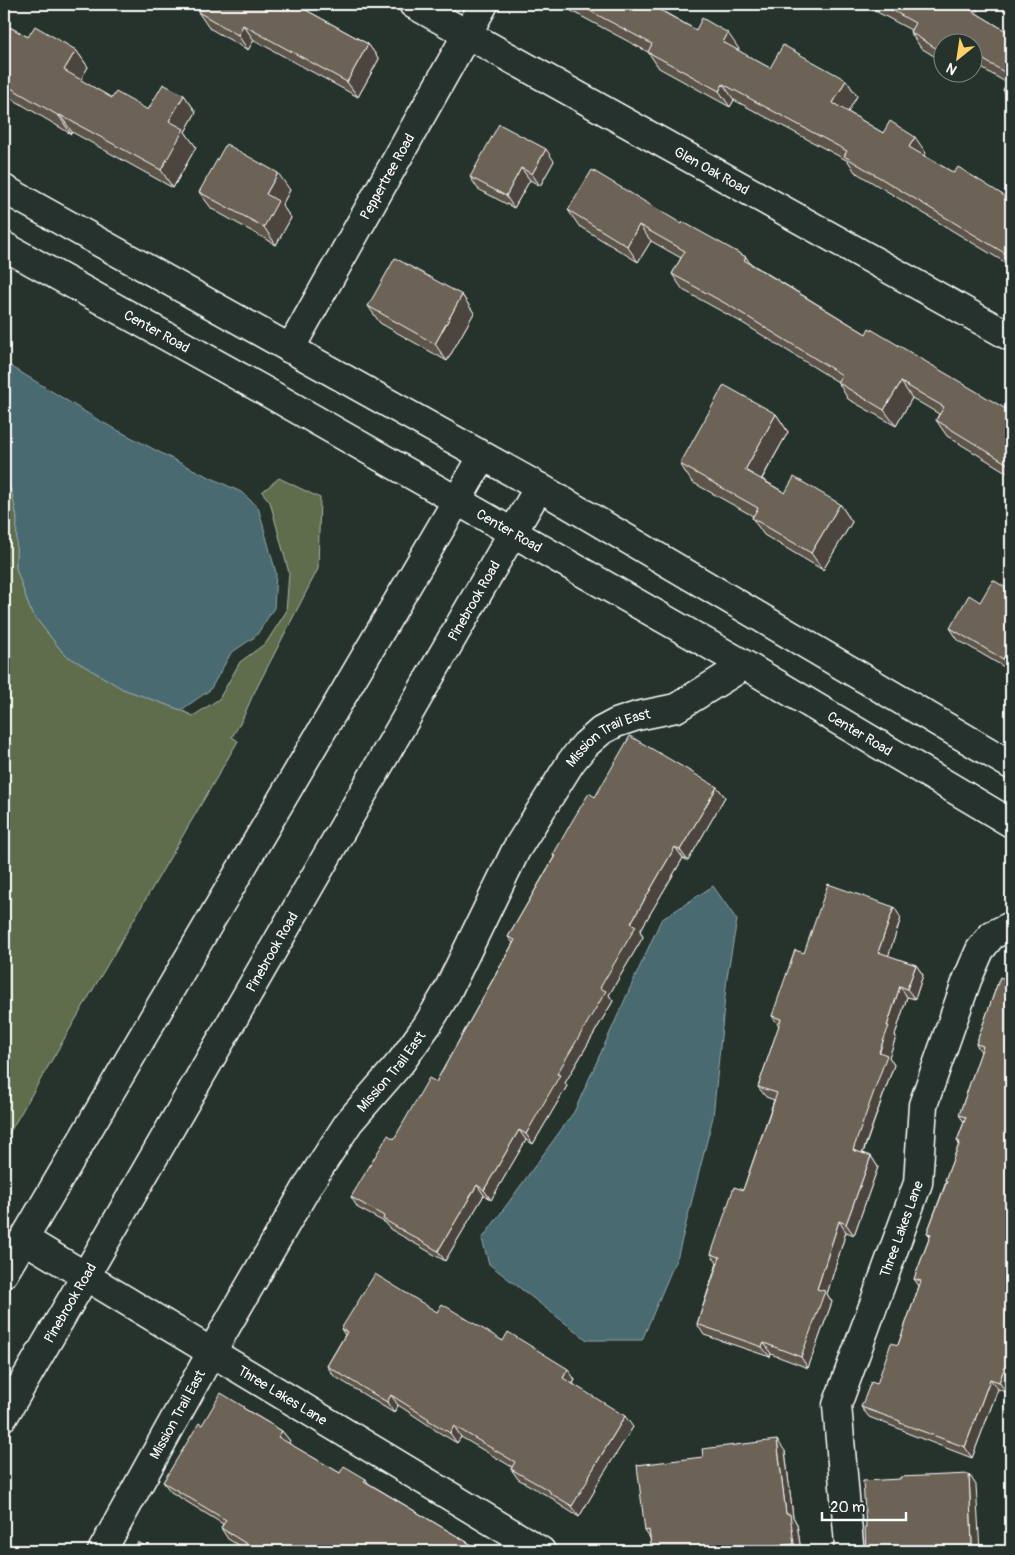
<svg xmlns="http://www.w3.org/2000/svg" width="1015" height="1555" font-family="Pangolin,sans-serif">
<rect width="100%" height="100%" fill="#26332d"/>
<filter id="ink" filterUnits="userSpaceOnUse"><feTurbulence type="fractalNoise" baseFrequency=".02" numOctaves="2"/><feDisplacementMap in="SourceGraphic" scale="10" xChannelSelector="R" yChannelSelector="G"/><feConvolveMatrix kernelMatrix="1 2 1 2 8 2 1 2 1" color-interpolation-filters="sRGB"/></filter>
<g filter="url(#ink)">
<path fill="#5f6d4e" stroke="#afb6a6" d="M4 476 12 492 17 518 16 568 31 612 64 654 123 689 181 710 193 716 219 699 240 662 266 643 286 612 289 573 270 502 262 492 279 478 320 498 318 569 252 697 242 720 232 737 238 741 4 1142Z"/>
<path fill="#4a6b71" stroke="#92a6aa" d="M4 362 100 421 182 464 241 492 258 507 276 573 274 608 256 636 231 653 210 690 181 710 123 689 64 654 31 612 16 568 17 518 12 492 4 476Z
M713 886 737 920 727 977 713 1117 678 1255 642 1340H587L489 1264 482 1239 574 1112 661 920Z"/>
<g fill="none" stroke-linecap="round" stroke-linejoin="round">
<g stroke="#fff" stroke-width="31">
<g id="minor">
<path id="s1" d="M413 4 1011 337"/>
<path d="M4 189 539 487 1011 765"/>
<path id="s2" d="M4 246 265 391 745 665 1011 823"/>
<path id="s3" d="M290 349 484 4"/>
<path id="s4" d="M24 1239 541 1551"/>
<path d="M4 1273 483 456"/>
<path id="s5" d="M4 1416 86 1275 539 487"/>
<path id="s6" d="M102 1551 211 1353 310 1182 349 1122 401 1062 428 1024 447 992 516 850 571 762 585 745 601 731 616 723 637 716 676 708 745 665"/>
<path id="s7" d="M848 1551 849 1544 837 1405 918 1183 923 1105 967 980 980 950 992 935 1011 926"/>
</g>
</g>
<use href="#minor" stroke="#26332d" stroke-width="28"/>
</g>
<path fill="#5d544a" stroke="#fff" d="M195 4H295L368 44 379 59 358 97 254 40 248 50 209 28 198 12 201 7Z
M560 4H650L696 30 739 49 738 51 770 68 846 80 857 96 848 112 883 133 926 153 924 156 954 173 1011 200V266L855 172 848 161 734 100 730 107 659 68 648 52 562 6Z
M862 4H973L978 10 976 13 1011 34V102L1003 90 1007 83 973 63 972 64V42H942V61L921 48 910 32 911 30Z
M4 24 28 37 76 50 88 67 80 80 112 98 148 110 184 95 196 112 185 132 196 147 173 188 72 132 71 134 4 94Z
M554 161 540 186 530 180 514 208 478 189 470 177Z
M290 190 282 205 291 218 276 245 212 209 199 192Z
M568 210 682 224 746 257 750 263 866 334 1011 412V475L947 436 936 420 939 414 912 398 896 426 848 399 838 382 741 322 683 290 672 274 681 258 651 241 638 262 579 226Z
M462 295 474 313 447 361 380 323 368 306Z
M776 414 788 432 762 479 785 493 840 504 852 522 823 570 764 535 752 518 753 516 692 482 680 464Z
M980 602 1011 671 958 640 950 628Z
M717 787 725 797 688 861 683 858 640 931 643 937 609 995 613 1001 565 1083 567 1086 533 1144 526 1140 491 1200 484 1195 445 1261 390 1229 386 1223 358 1208 351 1197 394 1139 436 1082 513 943 508 937 554 857 553 855 595 797Z
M901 918 888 956 916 965 923 975 915 999 907 997 895 1035 896 1037 889 1057 894 1065 863 1153 871 1156 878 1167 854 1235 846 1232 827 1294 832 1302 808 1368 771 1354 770 1357 704 1335 697 1324 717 1263 711 1254 743 1190 774 1100 766 1097 758 1087 779 1026 772 1016 804 953Z
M1000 977 1007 1393 998 1389 972 1458 907 1433 905 1431 869 1417 861 1407 877 1384 898 1345 919 1286 914 1279 930 1236 927 1233 946 1182 945 1180 959 1144 957 1141 964 1122 959 1115 981 1052 976 1044Z
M437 1312 503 1341 575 1380 573 1384 633 1427 594 1489 595 1490 579 1517 557 1503 555 1500 518 1479 511 1469 512 1467 461 1437 457 1443 435 1430 433 1428 398 1405 394 1413 334 1376 327 1366 345 1335 341 1329Z
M245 1409 282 1431 290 1441 288 1443 340 1473 366 1479 368 1483 482 1551H248L228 1539 221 1528 223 1524 171 1492 163 1482 202 1425Z
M785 1451 793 1517 797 1524 801 1551H652L650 1538 645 1531Z"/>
<path fill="#4c453c" stroke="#fff" d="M961 4H973L978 10 972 20Z
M243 25 254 40 248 50 238 35Z
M728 33 739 49 734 58 723 42Z
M368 44 379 59 358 97 347 82Z
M76 50 88 67 76 88 64 70Z
M846 80 857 96 844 119 833 103Z
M723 84 734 100 730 107 719 91Z
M184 95 196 112 185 132 196 147 173 188 161 170 169 121Z
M60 115 72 132 71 134 59 116Z
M915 137 926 153 920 163 909 147Z
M546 149 554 161 540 186 532 174Z
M521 168 530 180 514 208 506 196Z
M278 173 290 190 282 205 291 218 276 245 264 227 266 194Z
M639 225 651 241 638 262 627 246Z
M462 295 474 313 447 361 435 344Z
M901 382 912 398 896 426 884 410Z
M776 414 788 432 757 487 745 470Z
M840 504 852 522 823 570 811 553Z
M1011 600V616L1006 609Z
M1011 644V671L1003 659Z
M717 787 725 797 688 861 680 850Z
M675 847 683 858 640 931 643 937 609 995 613 1001 565 1083 567 1086 533 1144 526 1134 557 1074 631 923Z
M894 907 901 918 886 963 878 952Z
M916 965 923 975 915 999 907 989Z
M900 986 907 997 895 1035 896 1037 889 1057 894 1065 860 1160 853 1150 887 1026Z
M519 1130 526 1140 491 1200 484 1190Z
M871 1156 878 1167 854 1235 846 1224Z
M477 1185 484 1195 445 1261 438 1251Z
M839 1221 846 1232 827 1294 832 1302 808 1368 801 1357 817 1289Z
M764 1343 771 1354 770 1357 762 1347Z
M1011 1351V1381L1007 1393 999 1382Z
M568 1369 575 1380 570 1388 563 1378Z
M990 1379 998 1389 972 1458 965 1447Z
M391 1395 398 1405 394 1413 387 1402Z
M625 1416 633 1427 594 1489 595 1490 579 1517 572 1506 587 1479Z
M454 1426 461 1437 457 1443 450 1433Z
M282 1431 290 1441 286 1448 278 1437Z
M777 1440 785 1451 793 1517 797 1524 801 1551H798L794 1544 786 1514Z
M969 1474 976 1485 980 1551 972 1545Z
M982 1545 987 1551H982Z"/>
<path fill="#6c6256" stroke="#fff" d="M203 4H295L368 44 347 82 243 25 238 35 198 12Z
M577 4H649L696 30 702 18 728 33 723 42 770 68 783 45 846 80 833 103 883 133 890 121 915 137 909 147 954 173 958 167 1011 200V257L844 156 847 151 723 84 719 91 648 52 652 44Z
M881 4H961L1011 34V76L972 53V42H942V52L910 32 915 23Z
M4 24 28 37 35 26 76 50 64 70 112 98 116 92 148 110 163 84 184 95 169 121 184 129 161 170 60 115 59 116 4 84Z
M1011 76V95L1003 90Z
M499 124 546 149 532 174 521 168 506 196 470 177Z
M226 144 278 173 266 194 278 201 264 227 199 192Z
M592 170 682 224 683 222 746 257 744 260 866 334 869 328 1011 412V466L936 420 944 407 901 382 884 410 837 382 842 375 730 306 672 274 685 251 639 225 627 246 568 210Z
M395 258 462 295 435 344 368 306Z
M724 385 776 414 745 470 785 493 794 477 840 504 811 553 752 518 758 508 680 464Z
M993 580 1011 591V600L1006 609 1011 611V644L1003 659 950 628 969 595 980 602Z
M630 736 717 787 680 850 675 847 631 923 636 926 600 988 606 991 557 1074 560 1075 526 1134 519 1130 484 1190 477 1185 438 1251 383 1219 384 1216 351 1197 388 1135 394 1139 429 1078 436 1082 515 940 508 937 555 856 553 855 571 823 589 793 595 797Z
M828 884 894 907 878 952 916 965 907 989 900 986 887 1026H889L879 1052 887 1055 853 1150 871 1156 846 1224 839 1221 817 1289 825 1291 801 1357 764 1343 762 1347 697 1324 720 1257 711 1254 734 1187 743 1190 777 1093 758 1087 781 1019 772 1016 795 950 804 953Z
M1000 977 1011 981V1351L999 1382 990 1379 965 1447 900 1423V1421L861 1407 871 1382 877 1384 891 1343 898 1345 921 1281 914 1279 931 1234 927 1233 947 1181 945 1180 960 1142 957 1141 966 1117 959 1115 983 1046 976 1044Z
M375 1274 437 1312 442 1304 503 1341 508 1332 568 1369 563 1378 625 1416 587 1479 588 1480 572 1506 550 1493V1491L511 1469 515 1462 454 1426 450 1433 428 1420 429 1419 391 1395 387 1402 327 1366 347 1332 341 1329Z
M221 1393 244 1407 243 1408 282 1431 278 1437 340 1473 344 1466 366 1479 364 1481 482 1551H258L221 1528 226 1520 163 1482 199 1423 202 1425Z
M777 1440 786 1514H790L794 1544 740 1551H652L649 1530 645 1531 637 1465 703 1457 702 1449Z
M969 1474 972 1545H982V1551H866L865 1527H866L863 1481 900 1479V1477Z
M138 1542 153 1551H133Z"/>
</g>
<g text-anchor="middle" stroke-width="4.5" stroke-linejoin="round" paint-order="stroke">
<g font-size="14" fill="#fff" stroke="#26332d">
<text dy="5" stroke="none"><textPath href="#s1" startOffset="342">Glen Oak Road</textPath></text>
<text dy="5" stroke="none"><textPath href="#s3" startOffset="198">Peppertree Road</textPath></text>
<text dy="5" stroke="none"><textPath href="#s2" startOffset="175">Center Road</textPath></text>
<text dy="5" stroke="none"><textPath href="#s2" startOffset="580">Center Road</textPath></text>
<text dy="5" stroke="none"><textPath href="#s5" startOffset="941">Pinebrook Road</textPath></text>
<text dy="5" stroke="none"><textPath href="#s2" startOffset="985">Center Road</textPath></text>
<text dy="5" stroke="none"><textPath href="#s6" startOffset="966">Mission Trail East</textPath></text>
<text dy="5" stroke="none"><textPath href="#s5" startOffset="536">Pinebrook Road</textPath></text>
<text dy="5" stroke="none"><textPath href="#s6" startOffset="561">Mission Trail East</textPath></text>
<text dy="5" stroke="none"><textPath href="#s7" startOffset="334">Three Lakes Lane</textPath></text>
<text dy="5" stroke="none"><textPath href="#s5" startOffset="131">Pinebrook Road</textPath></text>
<text dy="5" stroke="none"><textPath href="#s4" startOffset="302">Three Lakes Lane</textPath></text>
<text dy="5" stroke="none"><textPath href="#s6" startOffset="156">Mission Trail East</textPath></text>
</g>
</g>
<rect width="1015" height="1555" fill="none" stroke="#26332d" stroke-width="20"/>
<rect x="10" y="10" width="995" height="1535" fill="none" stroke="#fff" stroke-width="2" filter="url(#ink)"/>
<g transform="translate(958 58) rotate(210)"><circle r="24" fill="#26332d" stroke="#7d8581"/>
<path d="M0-4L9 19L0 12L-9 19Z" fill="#ffd166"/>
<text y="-8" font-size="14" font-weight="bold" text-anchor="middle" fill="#ffffff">N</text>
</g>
<path d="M822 1512v8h84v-8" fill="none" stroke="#ffffff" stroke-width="2.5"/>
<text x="830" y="1512" font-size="15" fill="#ffffff" stroke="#26332d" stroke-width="4" paint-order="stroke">20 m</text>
</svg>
